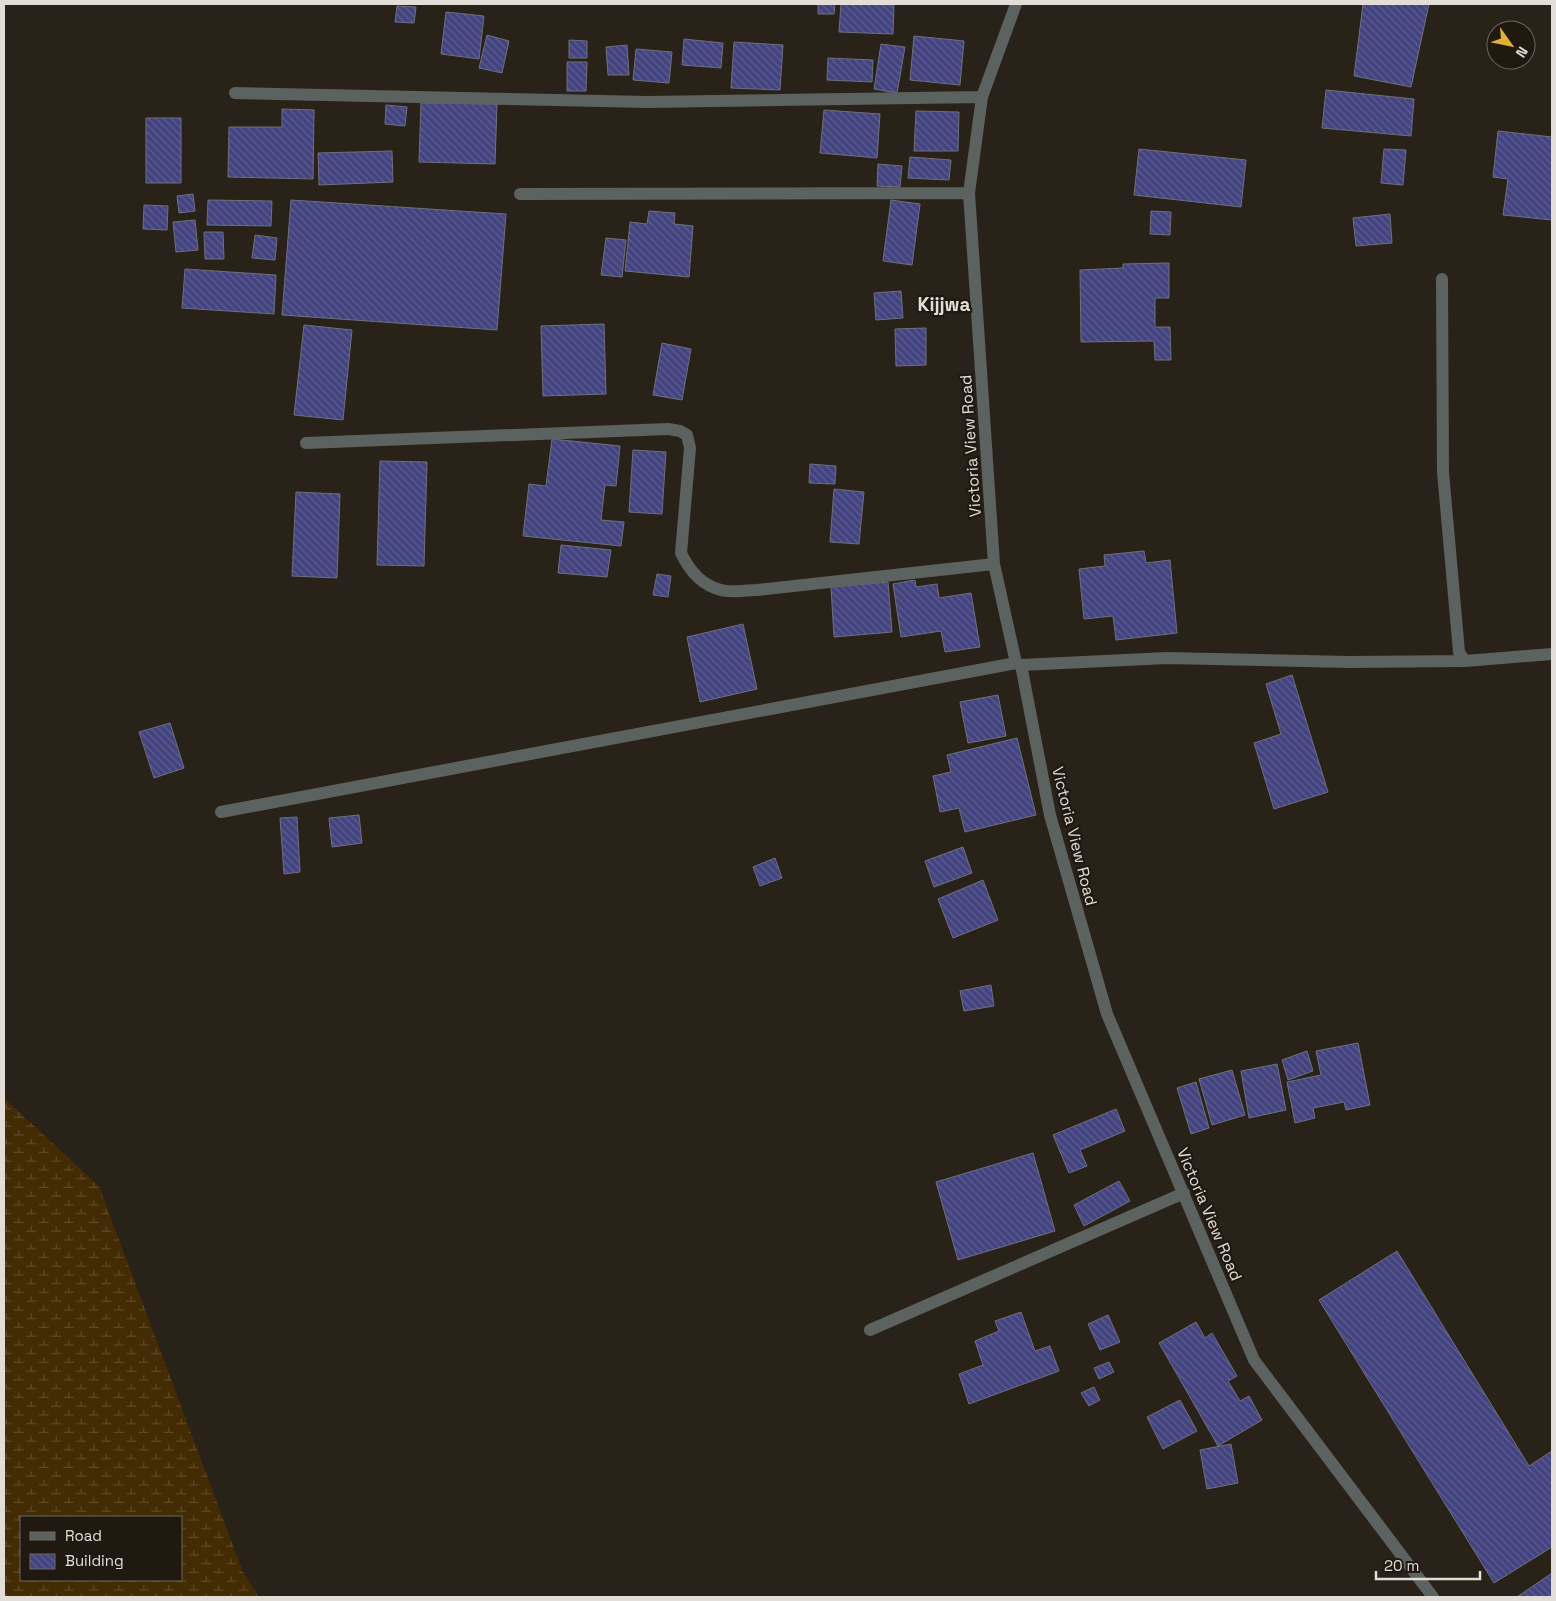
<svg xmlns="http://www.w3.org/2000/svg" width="1556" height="1601" font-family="'Space Grotesk',sans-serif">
<defs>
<pattern id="wetland-marsh" width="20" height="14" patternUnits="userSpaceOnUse" patternTransform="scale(1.25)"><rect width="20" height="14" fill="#432b03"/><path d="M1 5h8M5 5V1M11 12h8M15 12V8" fill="none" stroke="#5e4927"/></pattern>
<pattern id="building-back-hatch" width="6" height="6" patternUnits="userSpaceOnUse" patternTransform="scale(1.25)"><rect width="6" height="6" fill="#434380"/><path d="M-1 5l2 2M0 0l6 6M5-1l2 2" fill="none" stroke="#5e5e91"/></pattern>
</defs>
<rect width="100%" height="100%" fill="#292219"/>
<path fill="url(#wetland-marsh)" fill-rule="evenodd" d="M4 1098 99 1186 243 1572 259 1597H4ZM21 1517H181V1580H21Z"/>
<path fill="url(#building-back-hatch)" stroke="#6e707d" d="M818 4H835L834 14H818Z
M841 4H894L893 34 839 32Z
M1363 4H1429L1411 87 1354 76Z
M397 6 416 7 414 23 395 22Z
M446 12 484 16 479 59 441 54Z
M487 35 509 41 502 73 479 68Z
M914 36 964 41 960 85 910 80Z
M684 39 723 43 721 68 682 65Z
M569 40 587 41V58H569Z
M734 42 783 45 780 90 731 88Z
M881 44 905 47 897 93 874 89Z
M627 45 629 75H608L606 47Z
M636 49 672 52 669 83 633 80Z
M828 58 873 60 872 82 827 80Z
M567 62H587L586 91H567Z
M1326 90 1414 99 1411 136 1322 128Z
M421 103 497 104 495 164 419 162Z
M386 105 407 107 405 126 385 124Z
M282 109 314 110 313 179 228 177 229 127H282Z
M824 110 880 114 877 158 820 153Z
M916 111 959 112 958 151H914Z
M146 118H181V183H146Z
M1498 131 1552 137V220L1503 215 1508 179 1493 177Z
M1139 149 1246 160 1241 207 1134 195Z
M1384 149 1406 150 1403 185 1381 183Z
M392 151 393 182 319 185 318 153Z
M910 157 951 160 949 180 908 178Z
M878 164 902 166 900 187 877 186Z
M193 194 195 211 179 213 177 196Z
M208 200 272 201 271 226 207 225Z
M291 200 506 214 497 330 282 315Z
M891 200 920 204 912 265 883 261Z
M144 205 168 206 167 230 143 229Z
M649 211 675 213 674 224 693 226 689 277 625 271 630 222 647 224Z
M1151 211 1171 212 1170 235 1150 234Z
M1390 214 1392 243 1356 246 1353 218Z
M195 220 198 250 176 252 173 222Z
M204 232H223L224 259H205Z
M255 235 277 238 275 260 252 258Z
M606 238 626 240 622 277 601 275Z
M1169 263V298H1155V327H1170L1171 360H1155L1154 341 1081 342 1080 270 1123 268V264Z
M185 269 276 275 274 314 182 308Z
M901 291 903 318 876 320 874 293Z
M604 324 606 394 543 396 541 326Z
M304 325 352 330 343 420 294 415Z
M926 328V365L896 366 895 329Z
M662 343 691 349 682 400 653 395Z
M552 439 620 446 616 486 605 485 601 520 624 522 621 546 523 536 529 484 546 486Z
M633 450 666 452 662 514 629 512Z
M380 461 427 462 424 566 377 565Z
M810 464 836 466 835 484 809 483Z
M834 489 864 492 859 544 830 542Z
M296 492 340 494 337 578 292 576Z
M561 545 611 550 607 577 558 573Z
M1144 551 1146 563 1170 560 1177 633 1116 640 1113 616 1084 619 1079 569 1105 566 1104 555Z
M657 574 671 576 668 597 653 595Z
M915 580 916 587 937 584 939 598 971 593 980 647 945 652 941 631 901 637 893 584Z
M888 582 892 632 834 637 831 587Z
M743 624 757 689 700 702 687 637Z
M1292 675 1328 792 1274 809 1254 743 1281 734 1266 684Z
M998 695 1006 736 968 743 960 702Z
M170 723 184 768 154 778 139 732Z
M1017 738 1036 815 965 832 959 808 940 812 933 776 951 772 947 755Z
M359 815 362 843 332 847 329 818Z
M297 817 300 872 284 874 280 818Z
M963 847 972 873 934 887 925 861Z
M775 858 782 878 760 886 753 867Z
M983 880 998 920 953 938 938 899Z
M991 985 994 1006 964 1011 960 991Z
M1358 1043 1370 1105 1346 1110 1344 1102 1313 1108 1315 1118 1295 1123 1287 1082 1321 1075 1316 1051Z
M1307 1051 1313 1071 1288 1080 1282 1060Z
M1277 1064 1286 1110 1249 1118 1241 1071Z
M1232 1070 1245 1115 1212 1125 1199 1079Z
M1196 1082 1209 1128 1191 1134 1177 1088Z
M1116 1109 1125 1131 1080 1150 1087 1166 1069 1173 1053 1135Z
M1033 1153 1055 1231 958 1260 936 1182Z
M1119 1181 1130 1201 1084 1226 1074 1205Z
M1397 1251 1529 1466 1552 1451V1547L1494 1583 1319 1300Z
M1021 1312 1035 1351 1050 1346 1059 1371 969 1404 959 1374 983 1365 975 1341 999 1331 995 1321Z
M1108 1315 1120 1342 1100 1350 1088 1324Z
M1196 1322 1205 1338 1212 1333 1237 1376 1228 1381 1240 1401 1249 1396 1262 1420 1218 1446 1159 1343Z
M1109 1362 1114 1372 1099 1379 1094 1368Z
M1094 1387 1100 1400 1089 1406 1081 1393Z
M1180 1400 1197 1431 1163 1449 1147 1417Z
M1231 1444 1238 1483 1207 1489 1200 1450Z
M1552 1573V1597H1517Z"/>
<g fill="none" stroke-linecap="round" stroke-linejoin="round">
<path stroke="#5c625f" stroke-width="12" d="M1016 4 982 97 969 193 994 564 1016 663 1021 665 1050 815 1107 1014 1254 1360 1433 1597
M235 93 647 102 982 97
M520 194 969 193
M1442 279 1443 472 1459 652 1465 661
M306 443 668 429 680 431 687 435 690 448 681 553C689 570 701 585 721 590 731 593 745 590 757 590L994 564
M1021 665 1167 658 1349 662 1465 661 1552 654
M221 812 1016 663
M870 1330 1184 1193"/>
</g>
<g text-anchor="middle" stroke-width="4.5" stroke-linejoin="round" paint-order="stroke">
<g font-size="16" fill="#e2ded7" stroke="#1f1910">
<text transform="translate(970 446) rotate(-94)" y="6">Victoria View Road</text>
<text transform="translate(1075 836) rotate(76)" y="6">Victoria View Road</text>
<text transform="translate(1210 1214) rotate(67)" y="6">Victoria View Road</text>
</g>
<g font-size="19" font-weight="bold" fill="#e2ded7" stroke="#1f1910">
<text x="944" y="311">Kijjwa</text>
</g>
</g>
<rect width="1556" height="1601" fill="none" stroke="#e2ded7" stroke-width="10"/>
<rect x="20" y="1516" width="162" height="65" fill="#1f1910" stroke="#6d6860"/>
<rect x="30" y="1532" width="25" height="8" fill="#5c625f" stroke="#6d6860"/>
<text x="65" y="1541" font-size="15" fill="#e2ded7">Road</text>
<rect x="30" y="1554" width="25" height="15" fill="url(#building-back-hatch)" stroke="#6d6860"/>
<text x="65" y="1566" font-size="15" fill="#e2ded7">Building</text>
<g transform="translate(1511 45) rotate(123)"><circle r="24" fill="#1f1910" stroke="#6d6860"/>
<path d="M0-4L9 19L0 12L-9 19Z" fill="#dfb034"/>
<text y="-8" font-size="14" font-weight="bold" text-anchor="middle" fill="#e2ded7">N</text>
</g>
<path d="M1376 1571v8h104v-8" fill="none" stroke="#e2ded7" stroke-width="2.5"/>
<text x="1384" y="1571" font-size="15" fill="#e2ded7" stroke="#1f1910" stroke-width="4" paint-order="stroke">20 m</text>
</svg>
